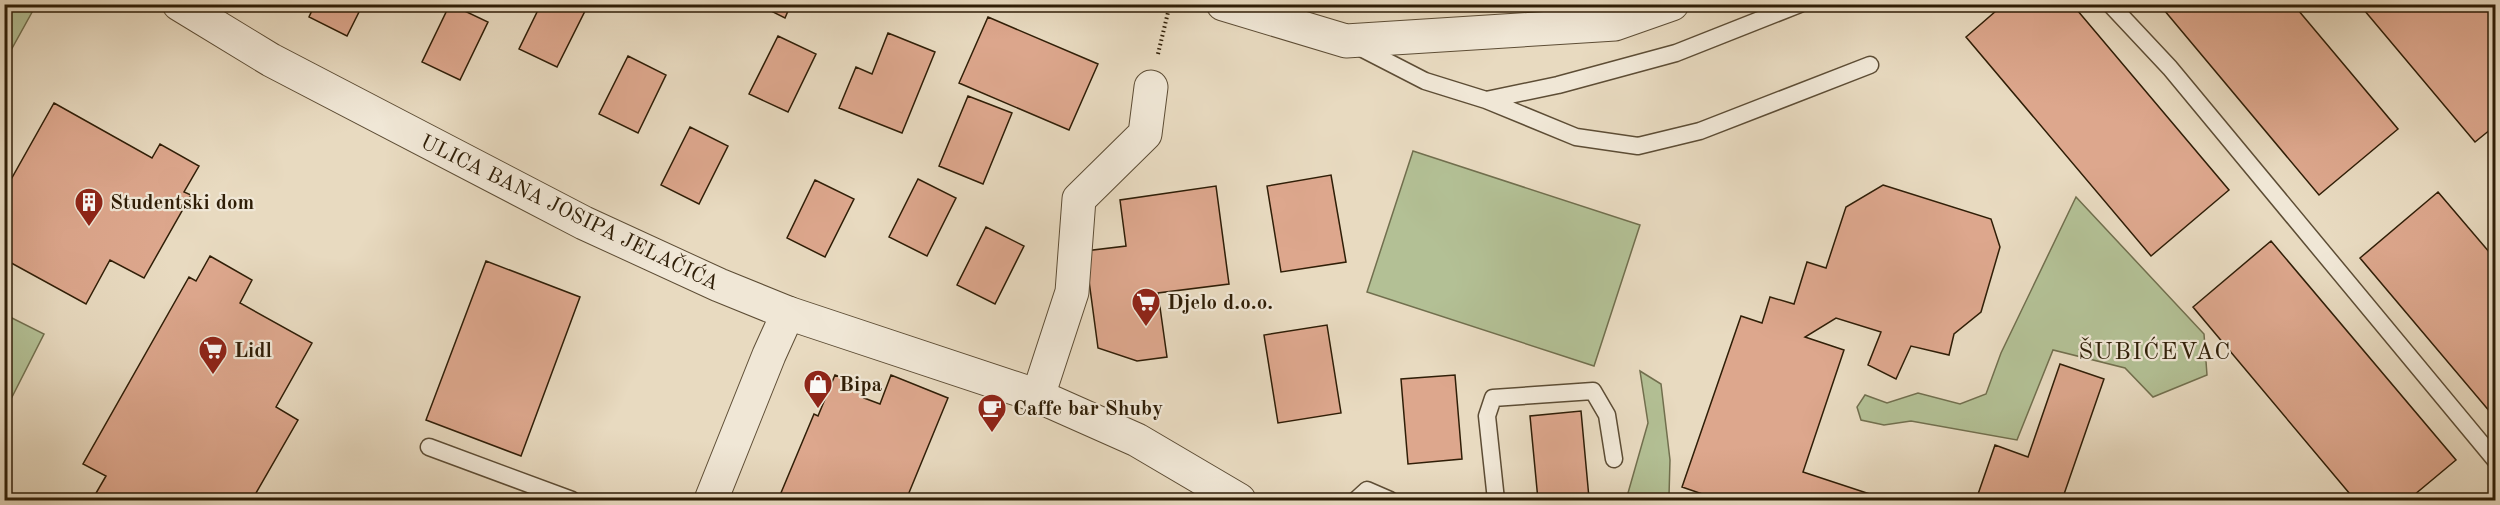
<svg xmlns="http://www.w3.org/2000/svg" width="2500" height="505" font-family="'Old Standard TT',serif">
<rect width="100%" height="100%" fill="#e8dac0"/>
<filter id="stains"><feTurbulence type="fractalNoise" baseFrequency=".00333" numOctaves="4"/><feColorMatrix values="0 0 0 0 .2 0 0 0 0 .09 0 0 0 0 .02 0 0 0 .5 -.17"/></filter>
<radialGradient id="worn" r=".72"><stop offset=".6" stop-color="#630" stop-opacity="0"/><stop offset="1" stop-color="#630" stop-opacity=".3"/></radialGradient>
<path fill="#b3c095" stroke="#716f4e" stroke-width="1.5" d="M5 4 36 5 5 61 4 5Z
M1413 151 1640 225 1594 366 1367 292Z
M2076 197 2204 334 2207 375 2153 397 2125 368 2053 350 2017 440 1911 421 1884 425 1861 420 1857 407 1865 395 1887 403 1918 393 1960 404 1986 394 2001 353Z
M4 314 44 334 10 401 5 398Z
M1640 371 1661 384 1670 460 1669 496 1675 500H1626L1648 423Z"/>
<path fill="#dda78d" stroke="#2f1e07" stroke-width="1.5" d="M315 4H363L347 36 309 17Z
M450 4 488 22 460 80 422 62Z
M541 4H576L586 9 557 67 519 49Z
M757 4H791L785 18Z
M2004 4H2072L2229 190 2151 256 1966 37Z
M2159 4H2293L2398 129 2319 195Z
M2359 4H2492L2496 8V125L2475 142Z
M988 17 1098 64 1069 130 959 83Z
M888 33 935 52 902 133 839 108 856 67 872 74Z
M778 36 816 54 788 112 749 94Z
M628 56 666 75 638 133 599 114Z
M968 96 1012 113 983 184 939 166Z
M54 103 152 158 160 144 199 166 184 192 191 195 144 278 110 260 86 304 4 259V192Z
M690 127 728 146 699 204 661 185Z
M1331 175 1346 262 1281 272 1267 186Z
M918 179 956 198 927 256 889 237Z
M815 180 854 199 825 257 787 238Z
M1883 185 1991 219 2000 247 1981 312 1954 334 1949 355 1911 346 1896 379 1868 365 1881 332 1836 318 1805 337 1844 350 1803 472 1888 500H1717V499L1682 487 1741 316 1762 323 1770 297 1794 304 1807 262 1826 268 1846 207Z
M1216 186 1229 284 1158 293 1167 357 1137 361 1098 348 1085 251 1126 246 1120 200Z
M2438 192 2496 260V419L2360 258Z
M986 227 1024 246 995 304 957 285Z
M2271 241 2456 460 2408 500H2355L2193 307Z
M210 256 252 280 240 303 312 343 276 407 298 420 252 500H92L106 476 83 464 189 277 196 281Z
M486 261 580 297 521 456 426 420Z
M1327 325 1341 413 1278 423 1264 335Z
M2060 364 2104 379 2062 500H1976L1995 445 2028 457Z
M835 375 868 388 864 398 880 404 891 375 948 398 906 500H778L814 414 818 416Z
M1455 375 1462 459 1408 464 1401 379Z
M1581 411 1589 498 1538 500 1530 416Z
M388 494 405 500H385Z"/>
<g fill="none" stroke-linecap="round" stroke-linejoin="round">
<g stroke="#5d4d35" stroke-width="19">
<path id="service" d="M2110 4 2170 68 2496 461
M1355 45 1425 81 1486 100 1558 85 1676 53 1800 4
M1486 100 1576 137 1638 146 1700 131 1870 65
M429 447 572 500
M1356 500 1367 490 1390 500
M1496 500 1487 416 1493 398 1593 391 1607 415 1614 459"/>
</g>
<g stroke="#5d4d35" stroke-width="35">
<path id="minor" d="M1223 4 1346 41 1615 24 1672 4
M1038 396 1072 292 1079 199 1145 134 1151 87
M711 500 769 355 788 313"/>
</g>
<g stroke="#5d4d35" stroke-width="35">
<path id="tertiary" d="M179 4 271 60 584 223 719 285 788 313 1038 396 1137 440 1239 500"/>
</g>
<path stroke="#2f1e07" stroke-width="4" stroke-dasharray="1.5 3" stroke-linecap="butt" d="M1158 54 1170 4"/>
<use href="#service" stroke="#f0e7d6" stroke-width="16"/>
<use href="#minor" stroke="#f0e7d6" stroke-width="33"/>
<use href="#tertiary" stroke="#f0e7d6" stroke-width="33"/>
</g>
<defs>
<g id="building-pin" transform="scale(1.5)"><path d="M0 17L-7.5 6A9.5 9.5 0 1 1 7.5 6Z" fill="#8f2418" stroke="#f0e7d6"/><path d="M-4-6H4V6H1V3H-1V6H-4ZM-2.5-4.3h1.7v1.8h-1.7ZM.8-4.3h1.7v1.8H.8ZM-2.5-1h1.7V.8h-1.7ZM.8-1h1.7V.8H.8Z" fill="#fff"/></g>
<g id="supermarket-pin" transform="scale(1.5)"><path d="M0 17L-7.5 6A9.5 9.5 0 1 1 7.5 6Z" fill="#8f2418" stroke="#f0e7d6"/><path d="M-6-5.5h2.5l.6 2H6L4.5 2H-2.5L-4.4-4H-6ZM-1.5 3.2a1.3 1.3 0 1 0 .1 0ZM3 3.2a1.3 1.3 0 1 0 .1 0Z" fill="#fff"/></g>
<g id="shop-pin" transform="scale(1.5)"><path d="M0 17L-7.5 6A9.5 9.5 0 1 1 7.5 6Z" fill="#8f2418" stroke="#f0e7d6"/><path d="M-5-2.5h2.3a2.7 3.5 0 0 1 5.4 0H5L5.5 6h-11ZM-1.5-2.5h3a1.5 2.3 0 0 0-3 0Z" fill="#fff"/></g>
<g id="cafe-pin" transform="scale(1.5)"><path d="M0 17L-7.5 6A9.5 9.5 0 1 1 7.5 6Z" fill="#8f2418" stroke="#f0e7d6"/><path d="M-5.5-4.5H6V0H3Q3 3.5 0 3.5H-2.5Q-5.5 3.5-5.5 0ZM3-3.2v2h1.7v-2ZM-6 4.5H4V6H-6Z" fill="#fff"/></g>
</defs>
<g fill-rule="evenodd">
<use href="#building-pin" x="89" y="202"/>
<use href="#supermarket-pin" x="1146" y="302"/>
<use href="#supermarket-pin" x="213" y="350"/>
<use href="#shop-pin" x="818" y="384"/>
<use href="#cafe-pin" x="992" y="408"/>
</g>
<g text-anchor="middle" stroke-width="4.5" stroke-linejoin="round" paint-order="stroke">
<g font-size="21" font-weight="bold" fill="#2f1e07" stroke="#f0e7d6" text-anchor="start">
<text x="110" y="209">Studentski dom</text>
<text x="1167" y="309">Djelo d.o.o.</text>
<text x="234" y="357">Lidl</text>
<text x="839" y="391">Bipa</text>
<text x="1013" y="415">Caffe bar Shuby</text>
</g>
<g font-size="21" fill="#2f1e07" stroke="#f0e7d6">
<text transform="translate(570 212) rotate(26)" y="7">ULICA BANA JOSIPA JELAČIĆA</text>
</g>
<g font-size="24" letter-spacing="1.5" fill="#2f1e07" stroke="#f0e7d6">
<text x="2155" y="359">ŠUBIĆEVAC</text>
</g>
</g>
<rect width="2500" height="505" fill="none" stroke="#e8dac0" stroke-width="24"/>
<rect x="6" y="6" width="2488" height="493" fill="none" stroke="#2f1e07" stroke-width="3"/>
<rect x="12" y="12" width="2476" height="481" fill="none" stroke="#2f1e07" stroke-width="1.5"/>
<rect width="100%" height="100%" filter="url(#stains)"/>
<rect width="100%" height="100%" fill="url(#worn)"/>
</svg>
